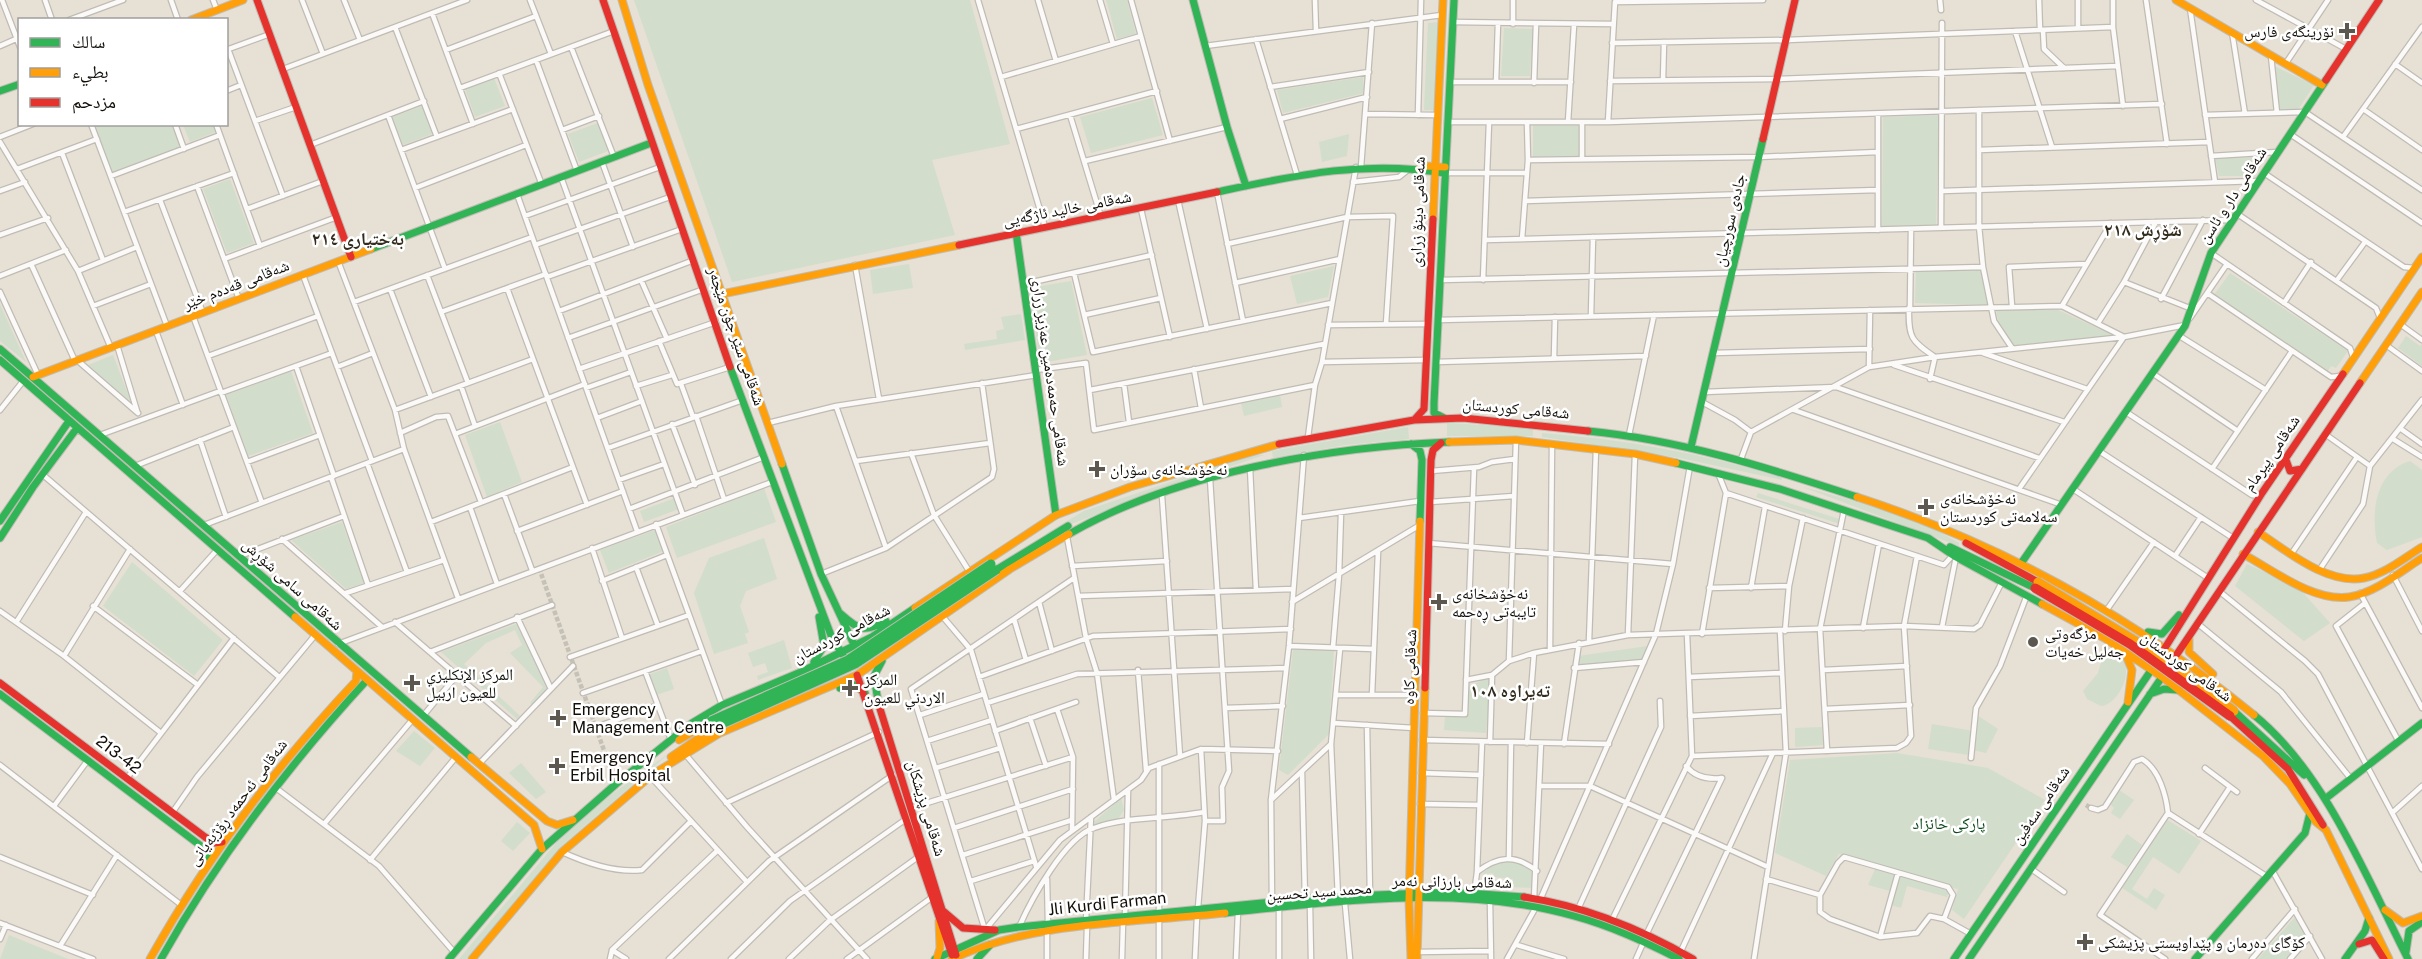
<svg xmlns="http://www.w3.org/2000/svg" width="2422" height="959" font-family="'Public Sans','Noto Naskh Arabic',sans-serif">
<rect width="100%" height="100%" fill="#e6e0d5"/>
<path fill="#d2decb" d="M634 0H970L1010 144 932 160 955 235 732 282Z
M1106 0H1127L1136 34 1117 39Z
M1438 22 1434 110H1424L1428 23Z
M1504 28 1533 29 1530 76H1501Z
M2274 66 2314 85 2298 110 2279 113Z
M1363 77 1364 93 1283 113 1277 90Z
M494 78 505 106 475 117 465 89Z
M1152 98 1163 135 1091 153 1080 117Z
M422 106 432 134 403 145 392 117Z
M1939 115 1936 226 1882 227 1883 117Z
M598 123 608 151 579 162 568 134Z
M1579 124V156L1533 157V125Z
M175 125 184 149 111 176 92 126Z
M183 125H215L218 131 190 142Z
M1349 134 1347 156 1322 162 1319 142Z
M2266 157 2255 176H2219L2215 158Z
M230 179 254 243 227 253 203 189Z
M909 264 913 288 873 294 870 270Z
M1334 266 1328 297 1297 304 1290 276Z
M1983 270 1988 305 1915 303 1916 271Z
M2230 273 2348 351 2336 368 2331 366 2326 374 2214 295Z
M1071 281 1087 355 1040 363 1029 288Z
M0 304 26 362 0 341Z
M2056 309 2115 336 2015 346 1999 326 1996 310Z
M1021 314 1025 340 965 350 964 344 997 339 996 331 1004 329 1001 317Z
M2406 336 2420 346 2422 344V366L2398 348Z
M113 355 131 402 88 365Z
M291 371 313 433 248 456 226 395Z
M1280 395 1282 407 1244 416 1241 402Z
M500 422 522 482 487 497 465 435Z
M1447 423 1533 428V436H1447Z
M1408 427 1409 439 1345 445 1273 458 1272 451Z
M1542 433C1623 439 1704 454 1782 477V480L1680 458 1542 437Z
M1251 455H1264L1158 491 1045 534 1084 511Z
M2410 461 2422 470V537L2387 550 2377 543C2371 512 2375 472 2410 461Z
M1803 487C1856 502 1913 514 1959 543V546Z
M764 488 776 522 677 558 666 527Z
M1758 493 1842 520 1840 524 1756 497Z
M675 498 679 509 644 522 640 511Z
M342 522 364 583 346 589 291 540Z
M655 530 664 551 609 573 600 550Z
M764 538 777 579 746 591 740 606 749 632 745 634 748 643 714 654 694 593 709 558Z
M132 562 223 640 194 676 103 606Z
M2247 564 2298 587 2330 623 2304 641 2235 586Z
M516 624 550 688 533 705 530 703 543 687 510 653 522 645 515 630 486 643 464 664 518 714 520 716 517 719 441 652Z
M784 640 792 668 758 680 757 676 768 672 765 663 753 667 748 653Z
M1648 646 1642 660 1577 665 1578 656Z
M2106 646C2113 650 2120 654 2124 661 2132 675 2117 705 2101 706L2087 699 2083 691 2098 673Z
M1293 650H1334L1329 734 1288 775 1279 770Z
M667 668 674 689 656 695 648 675Z
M1492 675 1486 733 1444 730 1445 716H1468L1469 687Z
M1977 715 1998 729 1986 753 1973 750Z
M1932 724 1973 731 1969 755 1928 749Z
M1822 727 1823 745 1795 747V728Z
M414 731 435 748 420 766 396 751Z
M672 751 566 842 466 959H459L561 837 601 802Z
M1897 753 1988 768 2045 800 1964 919 1952 910 1958 889 1950 887 1947 897 1907 886 1901 908 1891 905 1900 873 1839 854 1826 876 1775 853 1790 760Z
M521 763 546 792 536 799 509 773Z
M2119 790 2134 800 2120 819 2111 813 2114 808 2109 803Z
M1121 798 1124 810 1119 818 1097 825 1093 823Z
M2166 819 2201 841 2179 874 2153 857 2132 889 2147 899 2154 888 2165 895 2156 910 2122 888Z
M517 822 530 833 513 851 501 841Z
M2127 834 2142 845 2127 867 2111 857Z
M1503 862C1515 861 1525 864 1534 873V888L1512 887 1513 879 1494 877 1493 873 1482 874 1488 868Z
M1876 867 1896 873 1890 891 1868 885Z
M2295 917 2307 936 2287 959H2258Z
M9 935 68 959H0Z"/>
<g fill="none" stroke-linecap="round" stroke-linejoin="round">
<path stroke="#c6c1b6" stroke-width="4.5" stroke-dasharray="4.5 2" stroke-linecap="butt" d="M539 568 616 784
M2086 805 2091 808"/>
<g stroke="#c0bcb4" stroke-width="7">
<path id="street" d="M2 0 20 47
M45 0 52 20
M171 0 178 20
M213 0 217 10
M302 0 323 54
M344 0 360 40
M530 0 551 54
M978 0 1045 227
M1038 0 1056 61
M1100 0 1113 44
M1131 0 1170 141
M1315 0 1316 31
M1940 0 1941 10
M2039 0 2040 30
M2078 0V28
M2113 0V27L2123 106
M2146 0 2167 144
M2256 0 2346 49
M1615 2 1763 0
M2190 8 2215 182
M432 13 473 124
M69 20 123 0
M1453 22 1613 24
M1513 24V0
M395 27 437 137
M2043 30 2044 49 2064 68
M2015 31 2052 147
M2232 32 2245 114
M1256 39 1297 175
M1612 43 1787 40 2113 27
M0 46 16 39
M1205 46 1442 15
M571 47 614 157
M228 49 283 196
M226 50 270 34
M446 50 536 16
M2271 56 2277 113
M536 60 577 171
M2286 63 2328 0
M2395 64 2422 83
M283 69 467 0
M499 73 542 185
M1001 77 1141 36
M1663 80 1664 42
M1610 81 1778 79 2118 66
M1450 82H1571
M1496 82 1498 23
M1534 83 1536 24
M1270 87 1369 72
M460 88 614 31
M226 91 241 85
M2363 109 2422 150
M1979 110V226L1983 267 1994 321 2012 348
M1366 114 1437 115
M388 115 445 269
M1070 115 1101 217
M1418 115 1421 0
M2205 115 2305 112 2422 190
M1280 119 1367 97
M255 121 296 107
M1447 122H1608L2162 104
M1568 122 1574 25
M1582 122V159
M1608 122 1615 2
M91 124 167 326
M175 124 184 149
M216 124 260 246
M1016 129 1157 91
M562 130 599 116
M2290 134 2422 223
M0 137 33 124
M2343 137 2422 27
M0 142 78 271 111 348
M310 145 424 101
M401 150 513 109
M1979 150 2209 142
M62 153 103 260
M2211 156 2277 152
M1528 160 1759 157 1878 152
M1085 161 1227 127
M602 162 633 247
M1361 167 1372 23
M17 169 97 139
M1445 173H1526
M2264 173 2404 267 2414 268
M111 176 220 135
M561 177 683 515
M1353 182 1399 177 1409 169
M197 186 239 299
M415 188 526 145
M0 191 25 182
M1942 191 2258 181
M1217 192 1243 321
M517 194 637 531
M160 200 203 313
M1178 200 1207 329
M1525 201 1878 190
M247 209 323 181
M1141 209 1170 337
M124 212 234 173
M2236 213 2376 308 2380 318
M525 216 660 167
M1941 228 1942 23
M1878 230V114
M0 235 48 218
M1522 239 1528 160 1527 123
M1485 240 2232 220
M1227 244 1347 217 1393 216 1386 324
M535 245 670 197
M2211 253 2350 348 2353 357
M224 259 337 217
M338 261 395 410 404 449 458 598
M31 264 75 361
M855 265 879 399
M78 271 137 247
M1074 273 1093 352
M303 275 372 461
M427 275 468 383
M0 276 66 250
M547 277 682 229
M641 280 667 339
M1440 280 1983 267
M1483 280 1489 122
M2337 280 2365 242
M2124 282 2192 309
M1235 283 1340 259
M1024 284 1152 255
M507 288 587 505
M390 289 431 397
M0 292 38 375
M2207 293 2331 377 2340 376
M2161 299 2203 220
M354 302 532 237
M2284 303 2311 262
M93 306 151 284
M2012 306 2009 267 2086 264
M2062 306 2111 223
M1909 308C1908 337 1911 341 1935 357L1930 379
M1910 308 1911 229
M559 311 694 260
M441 312 546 274
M1084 315 1161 298
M193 316 262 503
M1591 316 1593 237
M2190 318 2227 264
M1438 320 2062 306 2124 337 2019 489
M2098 323 2124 282 2156 222
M2400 324 2422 340
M1328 325 1427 324
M156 331 183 405
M2178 335 2266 390
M568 338 704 289
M659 341 677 384 730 367
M117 345 137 411
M2386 345 2422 371
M1093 352 1332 303
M1713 353 1870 349
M1983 353 2087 389
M208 356 318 316
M1554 358 1555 317
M77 360 138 413
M1322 362 1426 360
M1436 362 1646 356
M1086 363 1094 430 1315 385
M1894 365 2064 422
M296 366 334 476
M337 367 373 353
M1869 367 1870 310
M579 369 716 322
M1194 369 1201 408
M1036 370 1086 363
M2152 373 2238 431
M681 384 693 417
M1124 384 1129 422
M461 386 475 426
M636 386 672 375
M586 388 631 372
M1090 390 1324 344
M1704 392 1836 387 2039 458
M221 393 332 353
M1702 402 1735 420 1751 432
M836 406 886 548
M0 410 24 380
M395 410 533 359
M1794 410 2062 505
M2126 412 2252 495 2260 496
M696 416 724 499
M597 418 642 401
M768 423 836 406 1037 375
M672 424 695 485
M2401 429 2422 444
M400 433 436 417 448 416 481 502
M455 434 585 384
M2325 434 2370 466
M100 435 220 391
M1629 435 1654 315
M1308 437 1315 385 1322 362 1356 167
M2393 439 2422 457
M200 440 226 517
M608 448 743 400
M2099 451 2233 538
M911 453 934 515 969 571
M1741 459 1751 432 1869 367 1935 357 2124 337 2185 325
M856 461 990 443
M247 462 320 435
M367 463 407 572
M135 466 234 427
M2370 466 2422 400
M1250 468 1256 590
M2212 469 2292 351
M1431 471 1479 467 1492 462 1515 459
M42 474 279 677
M331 477 368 585
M619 480 664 464
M2073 489 2208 578
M1726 493 1944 565 1953 555
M504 494 532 570
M1162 496 1180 756
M1430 502 1514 496
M470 507 497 584
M629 509 764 457
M1299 518 1420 501
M431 522 573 467
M656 524 722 705
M204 525 404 449
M517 531 623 491
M1067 537 1086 638 1097 673 1114 800
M282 539 382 627
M1428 543 1673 564
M592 548 622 638
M2292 553 2357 457
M240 556 344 516
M2175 556 2201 517
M1072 566 1167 561
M636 567 658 626
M2320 569 2363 504 2370 466
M821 574 886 548 992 477 994 469 982 383
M2393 575 2422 631
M602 581 667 555
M1709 588 1789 586
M1751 588 1765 507
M180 591 217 550
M2219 591 2305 661 2318 674 2422 869
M346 593 444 560
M2360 593 2422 708
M1078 596 1293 589
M1039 602 1052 651
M1292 602 1420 525
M2365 603 2336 626 2399 742
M93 606 198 685
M0 611 64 656 161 733
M2106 611 2154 542
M517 617 551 689
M943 617 971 650 1036 866
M1014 619 1026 660
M17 621 86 512
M395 622 516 726
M2197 623 2281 692 2351 779
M1942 627 1956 557
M1863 628 1879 544
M1785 631 1789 586 1803 518
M1702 634 1726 493 1718 473
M1628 635 1635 455
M1589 641 1596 449
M338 644 772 482
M1289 646 1373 649
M1333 647 1339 575 1341 513
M1550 649 1552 445
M430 652 552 605
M64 656 130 549
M570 657 689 615
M1509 661 1516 440
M1574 668 1644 662
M1138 670 1146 770
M1823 670 1907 666
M645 671 671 740
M979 677 1093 636 1291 629
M1689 677 1782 673
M1466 680 1492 675 1509 661 1534 653 1628 635 1904 626 1974 629 1980 625 2002 582
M583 693 702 651
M1336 695H1415
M1372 695 1378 552
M987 703 1077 674 1286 668
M1225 708 1283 706
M1057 709 1073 757 1072 831
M1825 709 1910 705
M1423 713 1465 714 1474 468
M920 715 984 694
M423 716 457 675
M1690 716 1784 711
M1030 718 1046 766
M1333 723 1414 728
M1367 725 1370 895
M596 727 658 705
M995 731 1076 702
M1422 740 1609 744
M927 741 992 720
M1490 742 1492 675
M1527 743 1534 653
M1564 744 1579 643
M1827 751 1820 629 1844 510
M685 754 747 827 867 959
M1692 756 1897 748 1906 743 1911 736 1904 626 1917 556
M1971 758 1976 708 2000 666 2027 595
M479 764 573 666
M1159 764V913
M0 765 180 904
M1686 766C1695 777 1707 780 1722 778
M936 768 1000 748
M2205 768 2237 792
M1302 772 1305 899
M1421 773 1481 775
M650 776 747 882
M127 778 234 638
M1540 786H1590L1768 867
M276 788 379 866 454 952
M1271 800 1331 744
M726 803 879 732
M1420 804 1479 805
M54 806 88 760
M911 808 1073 757
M2091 808 2098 810 2105 807 2134 762 2142 759C2159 769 2166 795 2168 813L2266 876
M172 813 197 777 316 634
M2392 813 2422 786
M1205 821H1223L1222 787 1229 771 1210 479
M324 824 413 719
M954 828 1073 789
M2199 834 2230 787
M562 852C586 863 616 873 642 870L690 822
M963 855 1072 820
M0 857 93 895
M1509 857 1511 742
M370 860 456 757
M2030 868 2064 892
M2272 870 2322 959
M1477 872C1498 856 1515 854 1537 871
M1047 879 1048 924
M1766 879 1820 895 1838 863 1844 857 1948 887 1953 895 1944 919 1971 934
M971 881 1034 861
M1474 894 1477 872 1482 742
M1820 895V912L1830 919 1880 937 1917 933 1930 916 1944 919
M1338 897 1331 744 1340 649
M1534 899 1541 743
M1540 900 1656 634 1673 564 1690 466
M1272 902 1271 800 1289 646 1304 455
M1490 902 1491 959
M1345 904 1350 959
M1310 906 1311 959
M1198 908 1205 821 1201 749
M1279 908V959
M1578 909 1661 727 1660 701
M1125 917 1128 791
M1159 920V959
M1612 920 1692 756 1687 634
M1086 921 1091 817
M0 923 93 959
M1019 927C1031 900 1065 837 1094 828 1128 816 1168 819 1204 812
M985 930 911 689 1074 578
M985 930 1060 840 1141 780 1149 768 1201 749 1278 751
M1646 935 1722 778
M1880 937 1898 873
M0 939 6 925
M1517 945 1564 959
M60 946 117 855
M612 950 626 959
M1681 951 1773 753
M1416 952 1490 951
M610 959 612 950 717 851
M669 959 769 861 893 775
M731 959 790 901 906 819
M789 959 829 921 918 857
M847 959 931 898
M1047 959V931
M1086 959 1087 927
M1122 959 1123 923
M1195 959 1197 917
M1236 959 1238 912
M1507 959 1536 907
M1636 959 1644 941
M1754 959 1786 753 1780 631
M2165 959 2100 915 2168 813
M2252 959 2295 909
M2290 959 2310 936"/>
</g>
<g stroke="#c0bcb4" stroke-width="9">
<path id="fast" d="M1193 0 1227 127 1246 186
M0 91 20 84
M1217 192C1297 175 1363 160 1445 173
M1016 232 1056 515
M371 249 651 143
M0 349 471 757
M0 360 295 617
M730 367 832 638 843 655
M1444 418 1434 413V403L1454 0
M1588 431C1681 440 1769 468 1857 497
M1411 444 1420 451 1422 460 1420 521
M1691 447 1763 139
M1676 463 1780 489 1928 538 1956 557 2042 604
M782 464 821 574 857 651
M0 521 69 421
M1069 534C1175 473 1328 447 1449 442
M0 538 33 487 77 428
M1950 547 2035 588
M2022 562 2185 326 2211 253 2326 80
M996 570 1068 526
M841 614C859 630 864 633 886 621
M2148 632 2162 634 2179 615
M814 662 824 646 819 617
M840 688 855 685 865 693
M0 694 205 849 210 859
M2150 694 2164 689 2179 690
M878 701 874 676 882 661
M2234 711 2304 775
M2254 715C2325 772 2367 879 2408 959
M2325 799 2422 723
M1225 913C1338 901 1462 884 1574 916 1611 926 1645 942 1679 959
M2406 952 2409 931 2422 922
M161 959C218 857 288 766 367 680
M449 959 542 849 616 784 692 723 722 705 801 672 872 637 915 608
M935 959 999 930 1019 927 1324 897 1452 892 1524 897
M977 959 990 945
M1954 959 2152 669
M1969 959 2162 677
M2195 959 2305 833 2310 813
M2345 959 2365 931 2369 918"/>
</g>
<g stroke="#c0bcb4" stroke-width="9">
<path id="slow" d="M622 0 648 85 782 464
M2176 0 2322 85
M191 20 243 0
M1419 169 1426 166 1445 167
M1433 219 1443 0
M722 294 959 245
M2343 374 2422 257
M33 377 371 249
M2360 383 2422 292
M1449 442 1516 440 1635 454 1676 463
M1857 497C2002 544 2136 619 2254 715
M2258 532C2287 551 2327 585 2364 578 2385 574 2404 558 2422 547
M2243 554C2273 570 2313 602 2349 597 2375 593 2400 572 2422 558
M2042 604 2106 639 2162 677 2263 756 2290 784 2316 822 2326 830 2389 959
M915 608 1056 515 1130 487 1279 444
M295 617 534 825 542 849
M2189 639V652L2213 674
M2125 653 2132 670 2128 702
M679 740 711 721
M471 757 547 821 557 825 573 820
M671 757 715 727
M650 776 720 733 857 675 1010 569 1069 534
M2385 910 2403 923 2422 916
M937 958 940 948 939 921
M150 959C207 857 276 766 356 681L357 671
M472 959 562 852 654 773
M952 959C1037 920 1134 923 1225 913
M1411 959 1409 900 1420 521
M1417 959 1425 688"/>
</g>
<g stroke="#c0bcb4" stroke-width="9">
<path id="jam" d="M257 0 351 257
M603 0 730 367
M2326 80 2379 0
M1763 139 1795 0
M959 245 1217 192
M1415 419 1424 409 1433 219
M1279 444 1414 420 1463 418 1588 431
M2286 460 2290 471 2302 469
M1966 543 2038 582
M2163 651 2262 493 2343 374
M2173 660 2360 383
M857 675 952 955
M0 683 205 837 214 843 222 842
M1425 688 1431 460 1433 450 1441 443
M877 699 956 955
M2230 716 2288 769 2323 825
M1524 897C1584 906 1641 929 1693 959
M943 911 963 928 995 930
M2359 944 2372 940 2384 959"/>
</g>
<use href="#street" stroke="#fbfaf9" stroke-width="4.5"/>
<use href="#fast" stroke="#30b455" stroke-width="7"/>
<use href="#slow" stroke="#ff9f0a" stroke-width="7"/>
<use href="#jam" stroke="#e5322d" stroke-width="7"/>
<g stroke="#c0bcb4" stroke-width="11" stroke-linecap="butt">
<path id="fast-bridge" d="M711 721 848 660 991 564
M715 727 855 664 996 570"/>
</g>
<g stroke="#c0bcb4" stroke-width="11" stroke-linecap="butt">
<path id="slow-bridge" d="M2038 582 2172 663 2234 711"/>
</g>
<g stroke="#c0bcb4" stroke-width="11" stroke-linecap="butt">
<path id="jam-bridge" d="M2035 588 2130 644 2230 716"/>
</g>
<use href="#fast-bridge" stroke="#30b455" stroke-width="9"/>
<use href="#slow-bridge" stroke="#ff9f0a" stroke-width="9"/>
<use href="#jam-bridge" stroke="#e5322d" stroke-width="9"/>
</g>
<g fill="#5c5850" stroke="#fff" stroke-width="2">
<path d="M2344 22h6v6h6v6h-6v6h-6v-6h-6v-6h6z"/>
<path d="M1094 460h6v6h6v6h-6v6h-6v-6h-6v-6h6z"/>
<path d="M1923 498h6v6h6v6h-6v6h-6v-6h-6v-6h6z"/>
<path d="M1436 593h6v6h6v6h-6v6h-6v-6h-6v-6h6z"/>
<circle cx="2033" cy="642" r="6"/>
<path d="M409 674h6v6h6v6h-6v6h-6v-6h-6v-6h6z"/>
<path d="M847 679h6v6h6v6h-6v6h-6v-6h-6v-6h6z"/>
<path d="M555 709h6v6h6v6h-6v6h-6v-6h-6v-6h6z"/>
<path d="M554 757h6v6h6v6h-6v6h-6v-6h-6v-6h6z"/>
<path d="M2082 933h6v6h6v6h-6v6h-6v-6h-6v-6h6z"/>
</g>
<g text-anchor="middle" stroke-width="5" stroke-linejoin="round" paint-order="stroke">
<g font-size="16" fill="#120f09" stroke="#fff" text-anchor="start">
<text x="2334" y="37" text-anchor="end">نۆرینگەی فارس</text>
<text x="1110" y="475">نەخۆشخانەی سۆران</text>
<text x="1940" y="504">نەخۆشخانەی<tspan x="1940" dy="18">سەلامەتی کوردستان</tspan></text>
<text x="1452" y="599">نەخۆشخانەی<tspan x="1452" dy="18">تایبەتی ڕەحمە</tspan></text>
<text x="2045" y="639">مزگەوتی<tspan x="2045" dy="18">جەلیل خەیات</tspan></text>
<text x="426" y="680">المركز الإنكليزي<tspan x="426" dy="18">للعيون اربيل</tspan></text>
<text x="864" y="685">المركز<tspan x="864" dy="18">الاردني للعيون</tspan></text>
<text x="572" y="715">Emergency<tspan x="572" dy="18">Management Centre</tspan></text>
<text x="570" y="763">Emergency<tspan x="570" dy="18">Erbil Hospital</tspan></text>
<text x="2098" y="948">کۆگای دەرمان و پێداویستی پزیشکی</text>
</g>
<g font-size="16" fill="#120f09" stroke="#fff">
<text transform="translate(2232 195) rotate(-57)" y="6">شەقامی دار و ئاسن</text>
<text transform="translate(1067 208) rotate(-11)" y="6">شەقامی خالید ئاژگەیی</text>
<text transform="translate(1417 212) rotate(-88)" y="6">شەقامی دینۆ زراری</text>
<text transform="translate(1729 220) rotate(-77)" y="6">جادەی سورچیان</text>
<text transform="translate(236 284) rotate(-21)" y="6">شەقامی قەدەم خێر</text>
<text transform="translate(737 336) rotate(71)" y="6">شەقامی سێر جۆن مێجەر</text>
<text transform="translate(1051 371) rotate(82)" y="6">شەقامی حەمەدەمین عەزیز زراری</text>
<text transform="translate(1516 408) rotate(5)" y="6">شەقامی کوردستان</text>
<text transform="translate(2271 453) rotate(-56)" y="6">شەقامی پیرمام</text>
<text transform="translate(293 584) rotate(42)" y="6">شەقامی سامی شۆڕش</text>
<text transform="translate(841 633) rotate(-28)" y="6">شەقامی کوردستان</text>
<text transform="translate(2187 666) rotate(36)" y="6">شەقامی کوردستان</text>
<text transform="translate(1409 667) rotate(-88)" y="6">شەقامی کاوە</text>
<text transform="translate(119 754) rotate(37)" y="6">213-42</text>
<text transform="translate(237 802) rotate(-53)" y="6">شەقامی ئەحمەد ڕۆژبەیانی</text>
<text transform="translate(2040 805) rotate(-56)" y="6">شەقامی سەفین</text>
<text transform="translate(927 808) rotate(73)" y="6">شەقامی پزیشکان</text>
<text transform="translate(1452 881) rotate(1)" y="6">شەقامی بارزانی نەمر</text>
<text transform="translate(1319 891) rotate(-4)" y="6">محمد سید تحسین</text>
<text transform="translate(1107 903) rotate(-6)" y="6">Jli Kurdi Farman</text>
</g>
<g font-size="16" fill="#0e491b" stroke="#fff">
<text x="1949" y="829">پارکی خانزاد</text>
</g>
<g font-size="18" font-weight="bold" fill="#342c1d" stroke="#fff">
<text x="2143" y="236">شۆڕش ٢١٨</text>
<text x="358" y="245">بەختیاری ٢١٤</text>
<text x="1510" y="697">تەیراوە ١٠٨</text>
</g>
</g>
<rect x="18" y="18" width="210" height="108" fill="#ffffff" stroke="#a09f9d" stroke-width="1.5"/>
<rect x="30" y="38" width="30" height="9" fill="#30b455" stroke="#a09f9d" stroke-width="1.5"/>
<text x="72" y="48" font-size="18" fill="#120f09">سالك</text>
<rect x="30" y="68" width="30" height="9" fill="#ff9f0a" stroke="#a09f9d" stroke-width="1.5"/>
<text x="72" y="78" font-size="18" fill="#120f09">بطيء</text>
<rect x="30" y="98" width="30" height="9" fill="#e5322d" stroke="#a09f9d" stroke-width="1.5"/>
<text x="72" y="108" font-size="18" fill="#120f09">مزدحم</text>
</svg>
